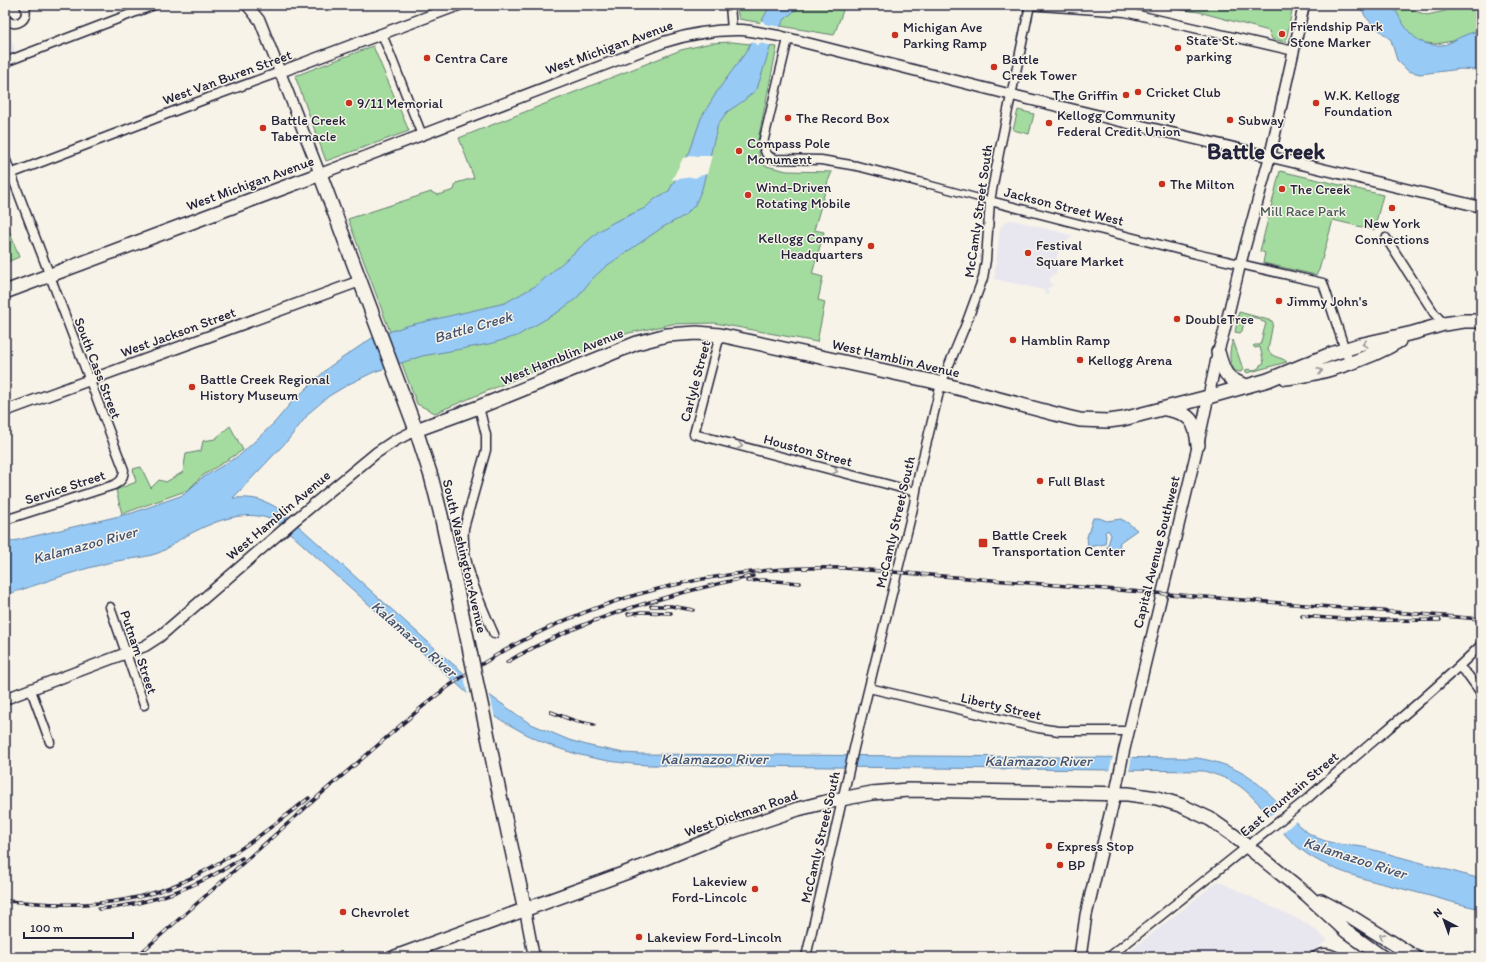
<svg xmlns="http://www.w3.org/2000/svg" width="1486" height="962" font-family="Itim,sans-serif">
<rect width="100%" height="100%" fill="#f7f3e8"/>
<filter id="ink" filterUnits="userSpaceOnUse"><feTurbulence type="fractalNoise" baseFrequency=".025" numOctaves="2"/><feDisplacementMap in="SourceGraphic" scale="8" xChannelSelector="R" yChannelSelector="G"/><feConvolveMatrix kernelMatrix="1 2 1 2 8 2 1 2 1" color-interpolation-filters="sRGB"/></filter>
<g filter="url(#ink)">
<path fill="#e8e7ef" d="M5 22 16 53 5 57Z
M1009 220H1013L1074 236 1061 245 1056 260 1058 263 1056 265 1057 267V272L1049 279 1053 285 1047 289 1049 293 1046 295 1043 290 994 279 1000 228 1005 222Z
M1218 881 1306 923 1328 940 1306 957H1123Z"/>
<path fill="#a4db9f" stroke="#637e6d" d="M736 5H845L834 35 739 19Z
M1146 5H1293L1286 42 1272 39 1269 31 1199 12Z
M1383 5H1408L1412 10 1427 15 1445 11 1456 5H1481V36L1436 44 1415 42Z
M732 42 777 47 757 145 762 165 787 171 832 172 828 181 814 230 824 232 812 274 823 277 818 300 825 302 817 342 715 323 672 324 629 333 575 354 435 413 417 404 348 219 431 192 438 195 454 190 456 183 474 178 459 138 681 50 711 43Z
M373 46 409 131 326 161 295 76Z
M1018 110 1034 114 1029 134 1013 130Z
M1280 171 1383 195 1374 230 1333 220 1319 270 1316 275 1263 263 1265 253 1260 251Z
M5 219 19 257 5 263Z
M1239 312 1272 321 1273 323 1268 350C1273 359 1281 356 1287 362L1247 373 1245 370 1250 369 1252 371 1259 368 1260 365 1264 363 1260 347 1255 348 1253 346 1255 345H1260L1266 323 1261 321 1260 319 1252 317 1249 319 1245 318 1242 331 1240 333 1235 332Z
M1233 340 1243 369 1241 372 1235 371C1228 361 1229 351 1233 340Z
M230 426 243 450 202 476 188 490 122 514 116 490 136 482 133 469 141 467 151 488 159 480 166 482 183 472 186 454 201 451 203 441 215 439Z"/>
<path fill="#97caf4" stroke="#6887aa" d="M770 5H801L784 20 771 45 757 89 742 102 727 112 718 124 702 189 695 205 684 216 663 227 605 267 591 280 577 298 558 312 517 336 489 344 422 356 374 372 349 384 329 396 310 412 288 440 233 498C254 497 264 499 282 511L447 659 492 697 529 723 569 740 590 746 624 753 641 754 1197 758C1234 764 1256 778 1281 806 1291 817 1299 828 1312 835 1326 844 1347 845 1363 847L1481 879V909C1456 904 1432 896 1407 890 1373 881 1337 874 1307 854 1280 836 1266 806 1241 787 1230 779 1217 775 1204 771L647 765C610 763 574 756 540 741 523 733 506 723 489 713L281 525C251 504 212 522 184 537 175 542 167 550 158 553 143 559 120 559 104 564 70 572 38 585 5 595V543L132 513 183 495 202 478 240 455 256 440 275 422 291 403 329 367 372 338 406 326 505 303 537 285 599 231 614 222 645 208 656 198 669 191 690 151 701 118 718 90 746 52Z
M1360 5H1393C1404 27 1415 48 1443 45 1450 44 1457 38 1463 36 1469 33 1475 32 1481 30V69L1477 70 1461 69 1420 74 1408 71 1397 60 1391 40 1372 24 1365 16Z
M1093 518H1099L1107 521 1121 519 1128 523 1137 530 1120 542 1118 555 1106 551 1111 535 1108 530 1105 532 1106 536 1105 544 1088 547 1087 537Z"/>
<path fill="#f7f3e8" d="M761 21H763L765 24 781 27 773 46 760 43 757 46 755 43 749 42 758 23H760Z
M693 155 697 156 712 155 707 174 699 176 695 178 692 177 672 180 683 158 689 157Z
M463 669 489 691 495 718 488 714 468 697Z
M1113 756H1132L1129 772H1109Z
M1283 805 1296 821 1281 834 1267 818Z"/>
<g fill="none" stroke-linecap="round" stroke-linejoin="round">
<g stroke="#22223b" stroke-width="9">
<path id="pedestrian" d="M927 184 990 201"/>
</g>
<g stroke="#22223b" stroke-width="11">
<path id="minor" d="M730 5 732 30
M1026 5 1125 12 1294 51
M5 18C15 30 31 19 24 5
M382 34 422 135
M788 39 763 143C764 151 767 158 775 159L821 160 857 166 927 184
M5 62 154 5
M5 158 124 470C123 478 122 481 114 485L5 520
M5 176 211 97 280 72
M990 201 1196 254 1323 283 1349 362
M1386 238 1434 313 1444 324
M720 335 694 434 890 485 915 492
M479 407 486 435V450L464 528C461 563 480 602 494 634
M110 607 144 705
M1459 667 1468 675 1481 693
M869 688 1038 728 1059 731H1129
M31 690 50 742
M806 957 855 744 914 504 918 478 941 384 966 324 983 278 986 260 990 201 999 153 1030 5
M1109 957 1307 799C1364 747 1426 700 1481 645
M1314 957C1322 951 1329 952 1337 957"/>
</g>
<g stroke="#22223b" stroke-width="13">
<path id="tertiary" d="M247 5 260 21 320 174 664 42C689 34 715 29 742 30 754 31 767 34 779 36L1012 95 1481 207
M280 72 459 5
M5 411 360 281
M5 699 145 646 159 637 296 519 376 453 394 441 416 430
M1115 794 1124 751 1198 445 1218 352 1224 332 1240 265 1270 156 1304 5
M525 910 534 957"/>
</g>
<g stroke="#22223b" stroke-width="14">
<path id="secondary" d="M1080 957 1086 915 1115 794"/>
</g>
<g stroke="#22223b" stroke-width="16">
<path id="primary" d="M416 430 431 476 441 515
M490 746 497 782 525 910
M1321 901 1353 918 1415 957
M395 957 658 861 724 834 798 809 826 802 872 793 908 790 1128 794 1157 798 1180 805 1210 819 1233 835 1306 894 1346 931 1382 957"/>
</g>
<g stroke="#22223b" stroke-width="16">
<path id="trunk" d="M5 292 320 174 416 430 479 407 637 343 667 335 697 333 720 335 931 381 1067 417 1080 420 1108 421 1123 419 1208 397 1268 380 1331 354 1359 345 1413 333 1444 324 1464 321H1481
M1218 352C1224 373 1225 378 1246 386
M1286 378C1319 375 1370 359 1399 341
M1166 409C1190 413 1196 421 1198 445"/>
</g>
<use href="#pedestrian" stroke="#f7f3e8" stroke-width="6"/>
<use href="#minor" stroke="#f7f3e8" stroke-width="8"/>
<use href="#tertiary" stroke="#f7f3e8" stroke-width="10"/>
<use href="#secondary" stroke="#f7f3e8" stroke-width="11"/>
<use href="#primary" stroke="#f7f3e8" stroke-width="13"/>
<use href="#trunk" stroke="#f7f3e8" stroke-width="13"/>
<g stroke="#22223b" stroke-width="3.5">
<path id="rail" d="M747 581 763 580 800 583
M651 606H671L693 610
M628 614 641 612 671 613
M1302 616C1348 620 1394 621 1440 620
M507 662C582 618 669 594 753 576
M551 712 575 721 594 725
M5 901C36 903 68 906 100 903 187 896 242 849 309 798
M99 909C150 905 200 886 242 858
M136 957C191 908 247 860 302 811 327 788 353 767 378 745 401 725 424 704 449 686 565 603 701 565 843 568L1481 619"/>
</g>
<use href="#rail" stroke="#f7f3e8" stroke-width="2" stroke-dasharray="6" stroke-linecap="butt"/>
<g stroke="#22223b" stroke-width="16" stroke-linecap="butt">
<path id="primary-bridge" d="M441 515 490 746"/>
</g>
<use href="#primary-bridge" stroke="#f7f3e8" stroke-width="13"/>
</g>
<defs><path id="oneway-chevron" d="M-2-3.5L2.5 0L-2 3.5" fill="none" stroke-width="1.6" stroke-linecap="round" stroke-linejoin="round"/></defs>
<g stroke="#97959a">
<use href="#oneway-chevron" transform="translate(1365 344) rotate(167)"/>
<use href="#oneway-chevron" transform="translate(1320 371) rotate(-14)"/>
<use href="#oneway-chevron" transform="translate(740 446) rotate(14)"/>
<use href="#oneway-chevron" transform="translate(835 471) rotate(15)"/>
<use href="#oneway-chevron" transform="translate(1382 936) rotate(-148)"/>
</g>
</g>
<g fill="#c8321e" stroke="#f7f3e8" stroke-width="1.5">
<circle cx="1282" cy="34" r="4"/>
<circle cx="895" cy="35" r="4"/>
<circle cx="1178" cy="48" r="4"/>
<circle cx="427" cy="58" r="4"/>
<circle cx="994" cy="67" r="4"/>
<circle cx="1138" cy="92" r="4"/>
<circle cx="1126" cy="95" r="4"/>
<circle cx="349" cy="103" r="4"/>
<circle cx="1316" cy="103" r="4"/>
<circle cx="788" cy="118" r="4"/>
<circle cx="1230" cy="120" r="4"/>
<circle cx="1049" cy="123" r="4"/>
<circle cx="263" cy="128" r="4"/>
<circle cx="739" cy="151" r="4"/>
<circle cx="1162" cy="184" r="4"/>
<circle cx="1282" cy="189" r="4"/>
<circle cx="748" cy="195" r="4"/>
<circle cx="1392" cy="208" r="4"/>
<circle cx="871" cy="246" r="4"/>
<circle cx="1028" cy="253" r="4"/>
<circle cx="1279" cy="301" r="4"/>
<circle cx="1177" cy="319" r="4"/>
<circle cx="1013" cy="340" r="4"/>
<circle cx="1080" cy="360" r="4"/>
<circle cx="192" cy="387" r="4"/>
<circle cx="1040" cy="481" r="4"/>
<rect x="978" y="538" width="10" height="10" rx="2"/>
<circle cx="1049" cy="846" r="4"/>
<circle cx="1060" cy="865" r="4"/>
<circle cx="755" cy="889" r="4"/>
<circle cx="343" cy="912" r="4"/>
<circle cx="639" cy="937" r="4"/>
</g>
<g text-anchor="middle" stroke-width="3" stroke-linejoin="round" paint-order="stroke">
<g font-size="14" fill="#22223b" stroke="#f7f3e8" text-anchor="start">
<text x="1290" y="31">Friendship Park<tspan x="1290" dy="16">Stone Marker</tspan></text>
<text x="903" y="32">Michigan Ave<tspan x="903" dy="16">Parking Ramp</tspan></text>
<text x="1186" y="45">State St.<tspan x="1186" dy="16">parking</tspan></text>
<text x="435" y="63">Centra Care</text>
<text x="1002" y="64">Battle<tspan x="1002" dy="16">Creek Tower</tspan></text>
<text x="1146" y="97">Cricket Club</text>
<text x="1118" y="100" text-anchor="end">The Griffin</text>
<text x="1324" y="100">W.K. Kellogg<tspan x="1324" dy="16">Foundation</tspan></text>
<text x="357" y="108">9/11 Memorial</text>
<text x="1057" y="120">Kellogg Community<tspan x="1057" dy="16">Federal Credit Union</tspan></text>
<text x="796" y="123">The Record Box</text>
<text x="271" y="125">Battle Creek<tspan x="271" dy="16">Tabernacle</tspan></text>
<text x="1238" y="125">Subway</text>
<text x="747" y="148">Compass Pole<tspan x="747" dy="16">Monument</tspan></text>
<text x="1170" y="189">The Milton</text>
<text x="756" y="192">Wind-Driven<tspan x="756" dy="16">Rotating Mobile</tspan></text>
<text x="1290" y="194">The Creek</text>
<text x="1392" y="228" text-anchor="middle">New York<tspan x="1392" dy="16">Connections</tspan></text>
<text x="863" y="243" text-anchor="end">Kellogg Company<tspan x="863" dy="16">Headquarters</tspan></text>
<text x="1036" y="250">Festival<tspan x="1036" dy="16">Square Market</tspan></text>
<text x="1287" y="306">Jimmy John's</text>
<text x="1185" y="324">DoubleTree</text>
<text x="1021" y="345">Hamblin Ramp</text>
<text x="1088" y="365">Kellogg Arena</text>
<text x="200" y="384">Battle Creek Regional<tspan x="200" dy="16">History Museum</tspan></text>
<text x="1048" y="486">Full Blast</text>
<text x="992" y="540">Battle Creek<tspan x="992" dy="16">Transportation Center</tspan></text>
<text x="1057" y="851">Express Stop</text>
<text x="1068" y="870">BP</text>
<text x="747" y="886" text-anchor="end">Lakeview<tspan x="747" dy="16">Ford-Lincolc</tspan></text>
<text x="351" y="917">Chevrolet</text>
<text x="647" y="942">Lakeview Ford-Lincoln</text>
</g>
<g font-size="14" fill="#22223b" stroke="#f7f3e8">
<text transform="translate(609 47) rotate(-20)" y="5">West Michigan Avenue</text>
<text transform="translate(227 77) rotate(-20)" y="5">West Van Buren Street</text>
<text transform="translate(250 183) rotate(-20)" y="5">West Michigan Avenue</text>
<text transform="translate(1064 206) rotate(14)" y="5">Jackson Street West</text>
<text transform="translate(978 211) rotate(-82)" y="5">McCamly Street South</text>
<text transform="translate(178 332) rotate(-20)" y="5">West Jackson Street</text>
<text transform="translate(562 356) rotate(-22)" y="5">West Hamblin Avenue</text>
<text transform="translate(896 358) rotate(13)" y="5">West Hamblin Avenue</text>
<text transform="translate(98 368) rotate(69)" y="5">South Cass Street</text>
<text transform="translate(695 381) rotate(-75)" y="5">Carlyle Street</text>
<text transform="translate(808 450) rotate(15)" y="5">Houston Street</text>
<text transform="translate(65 487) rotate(-18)" y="5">Service Street</text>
<text transform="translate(278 515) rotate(-40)" y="5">West Hamblin Avenue</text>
<text transform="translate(895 522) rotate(-77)" y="5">McCamly Street South</text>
<text transform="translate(1156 552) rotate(-76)" y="5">Capital Avenue Southwest</text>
<text transform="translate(465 556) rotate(77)" y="5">South Washington Avenue</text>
<text transform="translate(139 652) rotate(71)" y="5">Putnam Street</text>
<text transform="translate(1001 706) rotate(13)" y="5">Liberty Street</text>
<text transform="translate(1289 794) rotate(-40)" y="5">East Fountain Street</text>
<text transform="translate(741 813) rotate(-19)" y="5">West Dickman Road</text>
<text transform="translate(820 837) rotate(-77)" y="5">McCamly Street South</text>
</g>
<g font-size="14" fill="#495a59" stroke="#f7f3e8">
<text x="1303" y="216">Mill Race Park</text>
</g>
<g font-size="15" font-style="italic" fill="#455472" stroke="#f7f3e8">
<text transform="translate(473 327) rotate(-16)" y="5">Battle Creek</text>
<text transform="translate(85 545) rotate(-15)" y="5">Kalamazoo River</text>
<text transform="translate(414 639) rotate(41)" y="5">Kalamazoo River</text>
<text x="714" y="764">Kalamazoo River</text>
<text x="1038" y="766">Kalamazoo River</text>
<text transform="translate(1355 858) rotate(18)" y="5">Kalamazoo River</text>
</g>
<g font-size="22" font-weight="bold" fill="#22223b" stroke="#f7f3e8">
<text x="1266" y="159">Battle Creek</text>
</g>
</g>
<rect width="1486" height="962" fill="none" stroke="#f7f3e8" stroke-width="20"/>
<rect x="10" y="10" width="1466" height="942" fill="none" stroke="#22223b" stroke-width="1.5" filter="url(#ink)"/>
<g transform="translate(1444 920) rotate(319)" stroke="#f7f3e8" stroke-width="3" paint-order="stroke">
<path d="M0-3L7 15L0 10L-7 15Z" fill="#22223b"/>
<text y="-6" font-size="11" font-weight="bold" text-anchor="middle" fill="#22223b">N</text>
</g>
<path d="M24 932v6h109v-6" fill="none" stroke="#22223b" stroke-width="2"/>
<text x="30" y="932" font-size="12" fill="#22223b" stroke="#f7f3e8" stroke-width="3" paint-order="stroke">100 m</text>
</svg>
